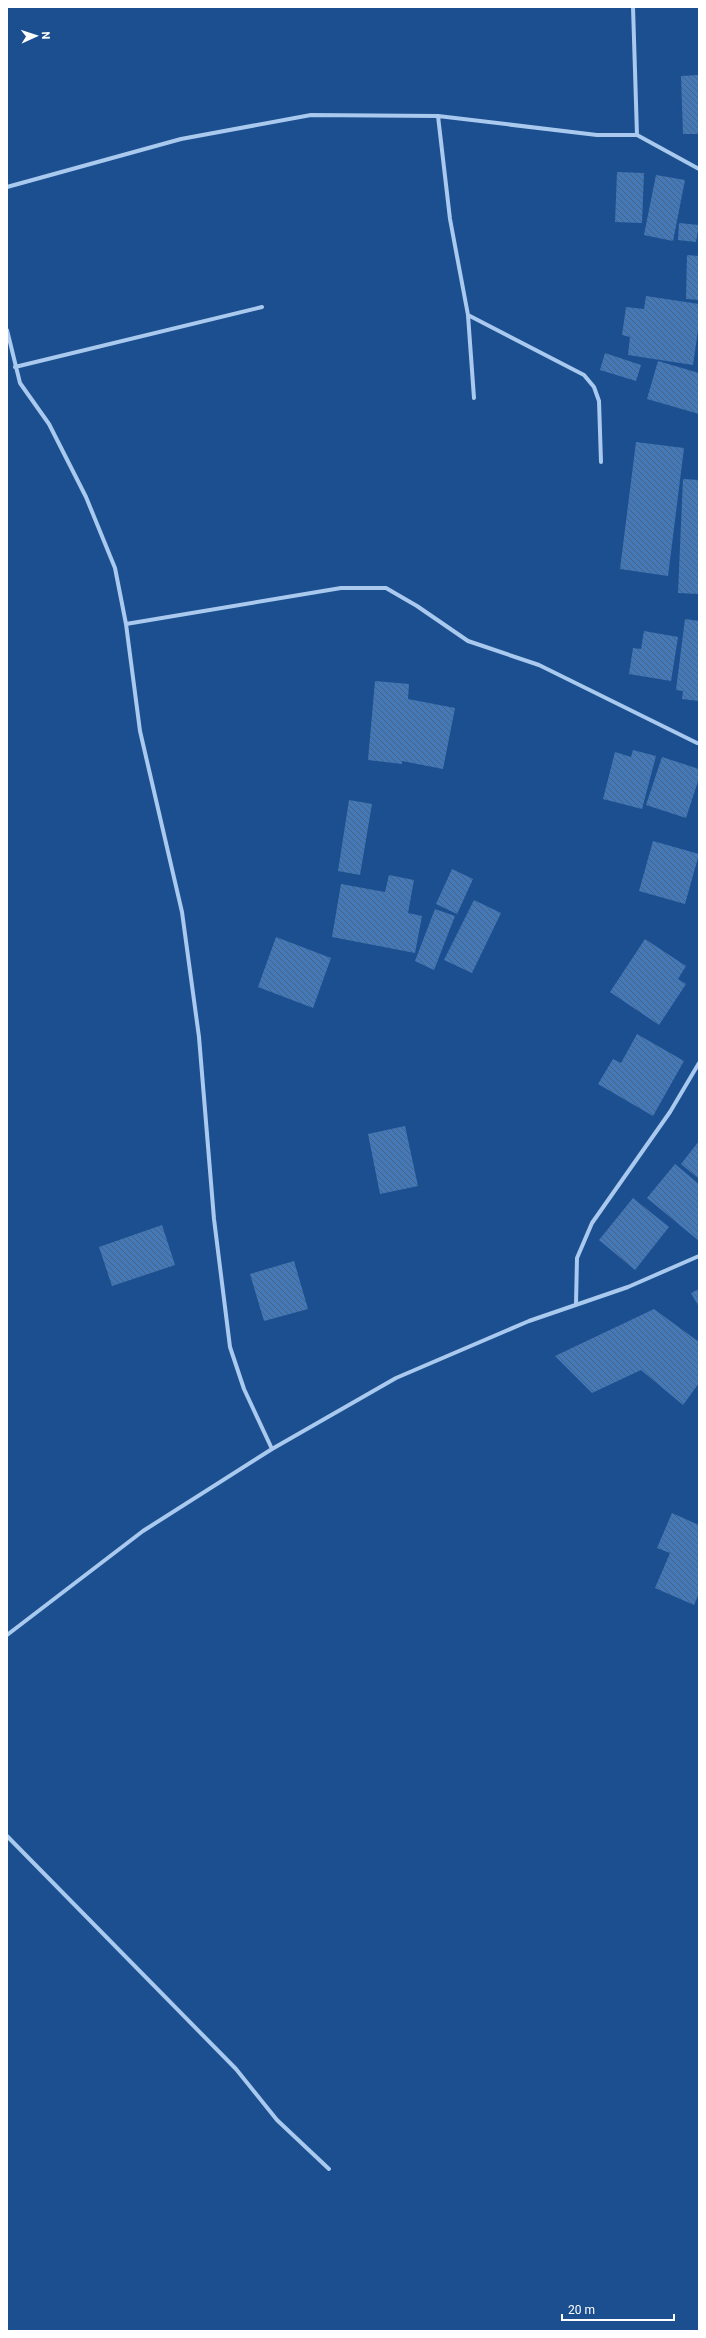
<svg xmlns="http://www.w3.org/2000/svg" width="706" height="2338" font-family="Roboto,sans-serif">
<defs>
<pattern id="building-back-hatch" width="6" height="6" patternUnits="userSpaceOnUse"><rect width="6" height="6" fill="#4478b7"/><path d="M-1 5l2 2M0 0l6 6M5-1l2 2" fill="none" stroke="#486282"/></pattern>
</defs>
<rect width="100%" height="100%" fill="#1b4f8f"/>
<path fill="url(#building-back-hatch)" d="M699 75V134H683L681 76Z
M617 172 644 173 642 223 615 222Z
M656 175 685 180 673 241 644 235Z
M679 223 699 225 696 242 678 240Z
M687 255 699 256V300L686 299Z
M646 296 699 304V323L693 365 628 355 630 337 622 335 626 307 644 309Z
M605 353 641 365 636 381 600 370Z
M658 361 699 373V414L647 399Z
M636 442 684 448 668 576 620 569Z
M683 479 699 480V594L678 593Z
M685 619 699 621V701L682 699 683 691 676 690Z
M644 631 678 637 671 681 629 674 633 648 641 649Z
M375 681 409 684 408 699 455 708 443 769 402 761V764L368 760Z
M633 750 656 756 642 809 603 799 615 752 631 757Z
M662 757 699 769V778L686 818 646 805Z
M349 800 372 804 360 875 338 871Z
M653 841 699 854 685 904 639 891Z
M452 869 473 879 457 914 436 904Z
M389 875 414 880 408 913 422 916 415 953 332 937 341 884 385 892Z
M474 900 501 913 472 973 444 960Z
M435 909 455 916 434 970 415 961Z
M276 937 331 958 313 1008 258 987Z
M645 939 686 966 678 979 686 984 659 1025 610 992Z
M637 1034 684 1061 653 1116 598 1084 613 1059 621 1063Z
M405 1126 418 1186 380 1194 368 1134Z
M699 1141V1179L681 1164Z
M675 1164 699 1184V1241L647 1198Z
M633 1198 669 1227 635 1270 599 1240Z
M162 1225 175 1265 112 1286 99 1247Z
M294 1261 308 1309 264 1321 250 1274Z
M699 1289V1307L691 1293Z
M654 1309 699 1342V1383L683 1405 641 1370 592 1393 555 1356Z
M672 1513 699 1525V1593L694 1605 655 1588 670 1553 657 1548Z"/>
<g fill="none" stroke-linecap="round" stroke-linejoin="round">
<path stroke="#a9c9ee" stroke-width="4" d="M633 7 637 135 699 169
M438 116 450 219 468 315 584 375 594 387 599 401 601 462
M7 187 181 139 311 115 438 116 597 135H637
M468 315 474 398
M7 330 20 383 49 424 86 497 115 568 126 624 140 731 182 912 199 1037 214 1219 230 1347 244 1389 272 1449
M15 367 262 307
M126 624 341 588H386L417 606 468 641 539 665 697 743
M576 1304 577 1258 592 1223 670 1112 699 1063
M7 1635 143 1531 272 1449 396 1378 529 1321 628 1287 699 1256
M7 1836 236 2069 277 2120 329 2169"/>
</g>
<rect width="706" height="2338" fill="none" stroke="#ffffff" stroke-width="16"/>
<g transform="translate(36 36) rotate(87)" stroke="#1b4f8f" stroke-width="3" paint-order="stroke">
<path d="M0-3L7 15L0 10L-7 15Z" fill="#ffffff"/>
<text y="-6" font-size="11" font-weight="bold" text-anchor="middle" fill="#ffffff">N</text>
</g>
<path d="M562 2314v6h112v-6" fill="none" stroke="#ffffff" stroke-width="2"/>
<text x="568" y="2314" font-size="12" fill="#ffffff" stroke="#1b4f8f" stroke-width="3" paint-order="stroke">20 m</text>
</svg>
